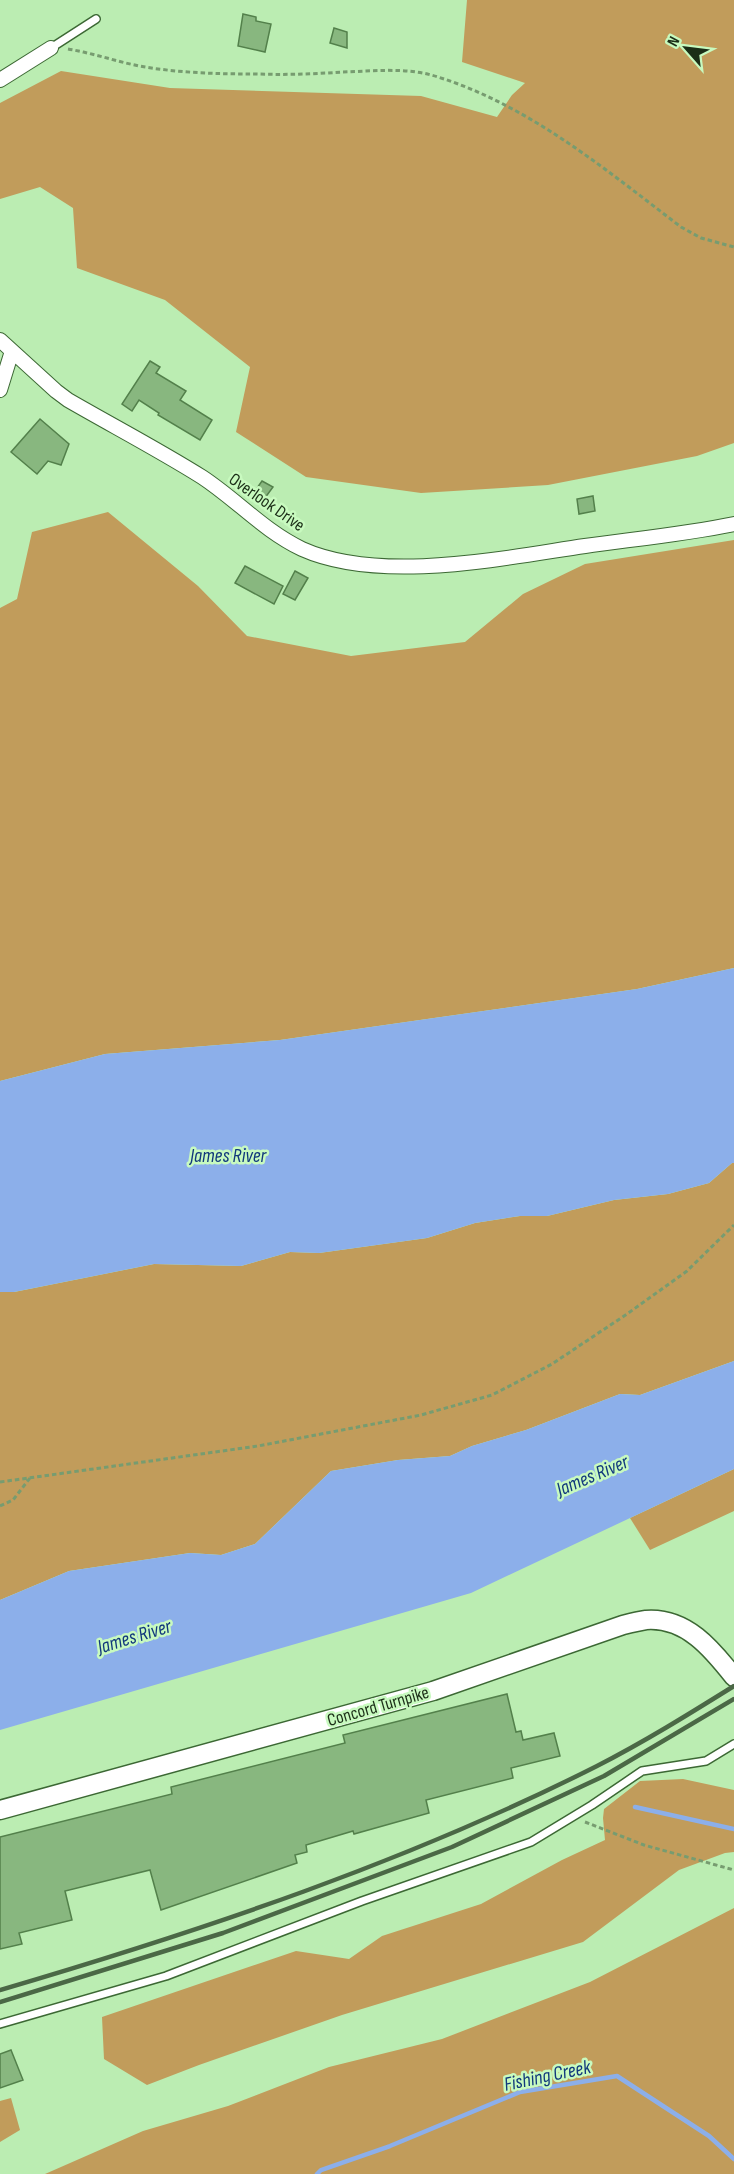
<svg xmlns="http://www.w3.org/2000/svg" width="734" height="2174" font-family="'Sofia Sans Condensed',sans-serif">
<rect width="100%" height="100%" fill="#bbedb2"/>
<path fill="#c19c5b" d="M467 0H734V443L697 456 548 485 421 493 306 477 236 432 250 367 165 300 77 268 73 208 40 187 0 199V103L61 71 170 88 421 96 497 117 512 95 525 83 462 62Z
M108 512 198 586 247 636 351 656 465 642 523 594 585 564 734 540V968L637 989 280 1040 105 1054 0 1081V608L17 599 32 532Z
M732 1163H734V1361L640 1395 620 1394 526 1430 472 1446 450 1456 398 1460 331 1471 255 1544 221 1555 190 1553 69 1571 0 1600V1292H14L154 1264 241 1266 290 1252 319 1253 427 1238 475 1223 520 1216H547L614 1200 668 1194 709 1183Z
M734 1469V1511L650 1550 630 1518Z
M683 1779 734 1790V1852L725 1853 679 1870 583 1942 342 2015 199 2065 147 2085 104 2059 102 2017 296 1951 349 1959 382 1936 481 1904 562 1860 605 1840 603 1818 604 1809 640 1781Z
M734 1908V2174H45L143 2131 228 2106 329 2067 442 2039 590 1982Z
M11 2098 20 2130 0 2142V2101Z"/>
<path fill="#8cafea" d="M734 968V1163H732L709 1183 668 1194 614 1200 547 1216H520L475 1223 427 1238 319 1253 290 1252 241 1266 154 1264 14 1292H0V1081L105 1054 280 1040 637 989Z
M734 1361V1469L471 1593 0 1730V1600L69 1571 190 1553 221 1555 255 1544 331 1471 398 1460 450 1456 472 1446 526 1430 620 1394 640 1395Z"/>
<g fill="none" stroke-linecap="round" stroke-linejoin="round">
<path stroke="#8cafea" stroke-width="4.5" d="M635 1807 734 1829
M317 2174 321 2170 390 2146 520 2092 617 2076 709 2136 734 2159"/>
</g>
<path fill="#88b77f" stroke="#53804b" stroke-width="1.5" d="M243 14 256 17V21L271 24 265 52 238 46Z
M334 28 347 32V48L330 43Z
M150 361 160 367 156 373 186 391 180 400 212 420 200 440 158 415 159 413 139 400 132 411 122 404Z
M40 419 69 444 61 465 48 461 37 474 11 452Z
M262 481 273 487 262 502 252 495Z
M593 496 595 511 579 514 577 499Z
M245 566 283 586 274 604 235 583Z
M295 571 308 578 295 600 283 594Z
M507 1694 516 1732 521 1731 523 1740 554 1733 560 1756 511 1768 513 1778 426 1800 429 1813 354 1834 353 1831 306 1845 307 1852 295 1855 297 1863 161 1910 150 1870 65 1891 72 1920 19 1933 22 1944 0 1949V1837L172 1794 171 1787 345 1743 343 1735Z
M11 2050 23 2080 0 2088V2054Z"/>
<g fill="none" stroke-linecap="round" stroke-linejoin="round">
<g stroke="#3c6834" stroke-width="10">
<path id="service" d="M51 48 96 19
M0 2024 166 1976 362 1901 531 1842 592 1805 642 1771 706 1761 734 1744"/>
</g>
<g stroke="#3c6834" stroke-width="16">
<path id="minor" d="M0 80 51 48
M0 340 56 391 68 400C113 426 159 450 202 477 237 500 264 531 302 549 380 584 503 558 585 546 635 539 685 534 734 524
M0 390 12 351"/>
</g>
<g stroke="#3c6834" stroke-width="21">
<path id="tertiary" d="M0 1810 433 1691 623 1625C631 1623 639 1621 646 1620 686 1617 712 1649 734 1677"/>
</g>
<path stroke="#779c70" stroke-width="3" stroke-dasharray="4.5 3" stroke-linecap="butt" d="M68 49C92 53 115 61 139 66 178 73 218 74 257 74 286 75 315 74 343 72 375 71 408 67 438 77 530 106 606 170 681 227L701 238 734 247
M0 1482 258 1446 421 1415 492 1395 552 1364 627 1314 687 1271 734 1225
M0 1506 13 1500 30 1478
M585 1822 644 1845 734 1870"/>
<use href="#service" stroke="#fff" stroke-width="7"/>
<use href="#minor" stroke="#fff" stroke-width="14"/>
<use href="#tertiary" stroke="#fff" stroke-width="18"/>
<path stroke="#4b6846" stroke-width="4.5" d="M0 1990C204 1930 407 1862 597 1766 644 1742 689 1714 734 1686
M0 2002 223 1933 452 1847 604 1776 734 1699"/>
</g>
<g text-anchor="middle" stroke-width="5" stroke-linejoin="round" paint-order="stroke">
<g font-size="18" fill="#1b2e17" stroke="#c8fabf">
<text transform="translate(267 502) rotate(35)" y="6">Overlook Drive</text>
<text transform="translate(378 1706) rotate(-16)" y="6">Concord Turnpike</text>
</g>
<g font-size="20" font-style="italic" fill="#11387c" stroke="#c8fabf">
<text x="228" y="1162">James River</text>
<text transform="translate(592 1475) rotate(-23)" y="7">James River</text>
<text transform="translate(134 1636) rotate(-17)" y="7">James River</text>
<text transform="translate(547 2075) rotate(-12)" y="7">Fishing Creek</text>
</g>
</g>
<g transform="translate(686 48) rotate(298)" stroke="#c8fabf" stroke-width="4.5" paint-order="stroke">
<path d="M0-4.5L10 22L0 15L-10 22Z" fill="#1b2e17"/>
<text y="-9" font-size="16" font-weight="bold" text-anchor="middle" fill="#1b2e17">N</text>
</g>
</svg>
